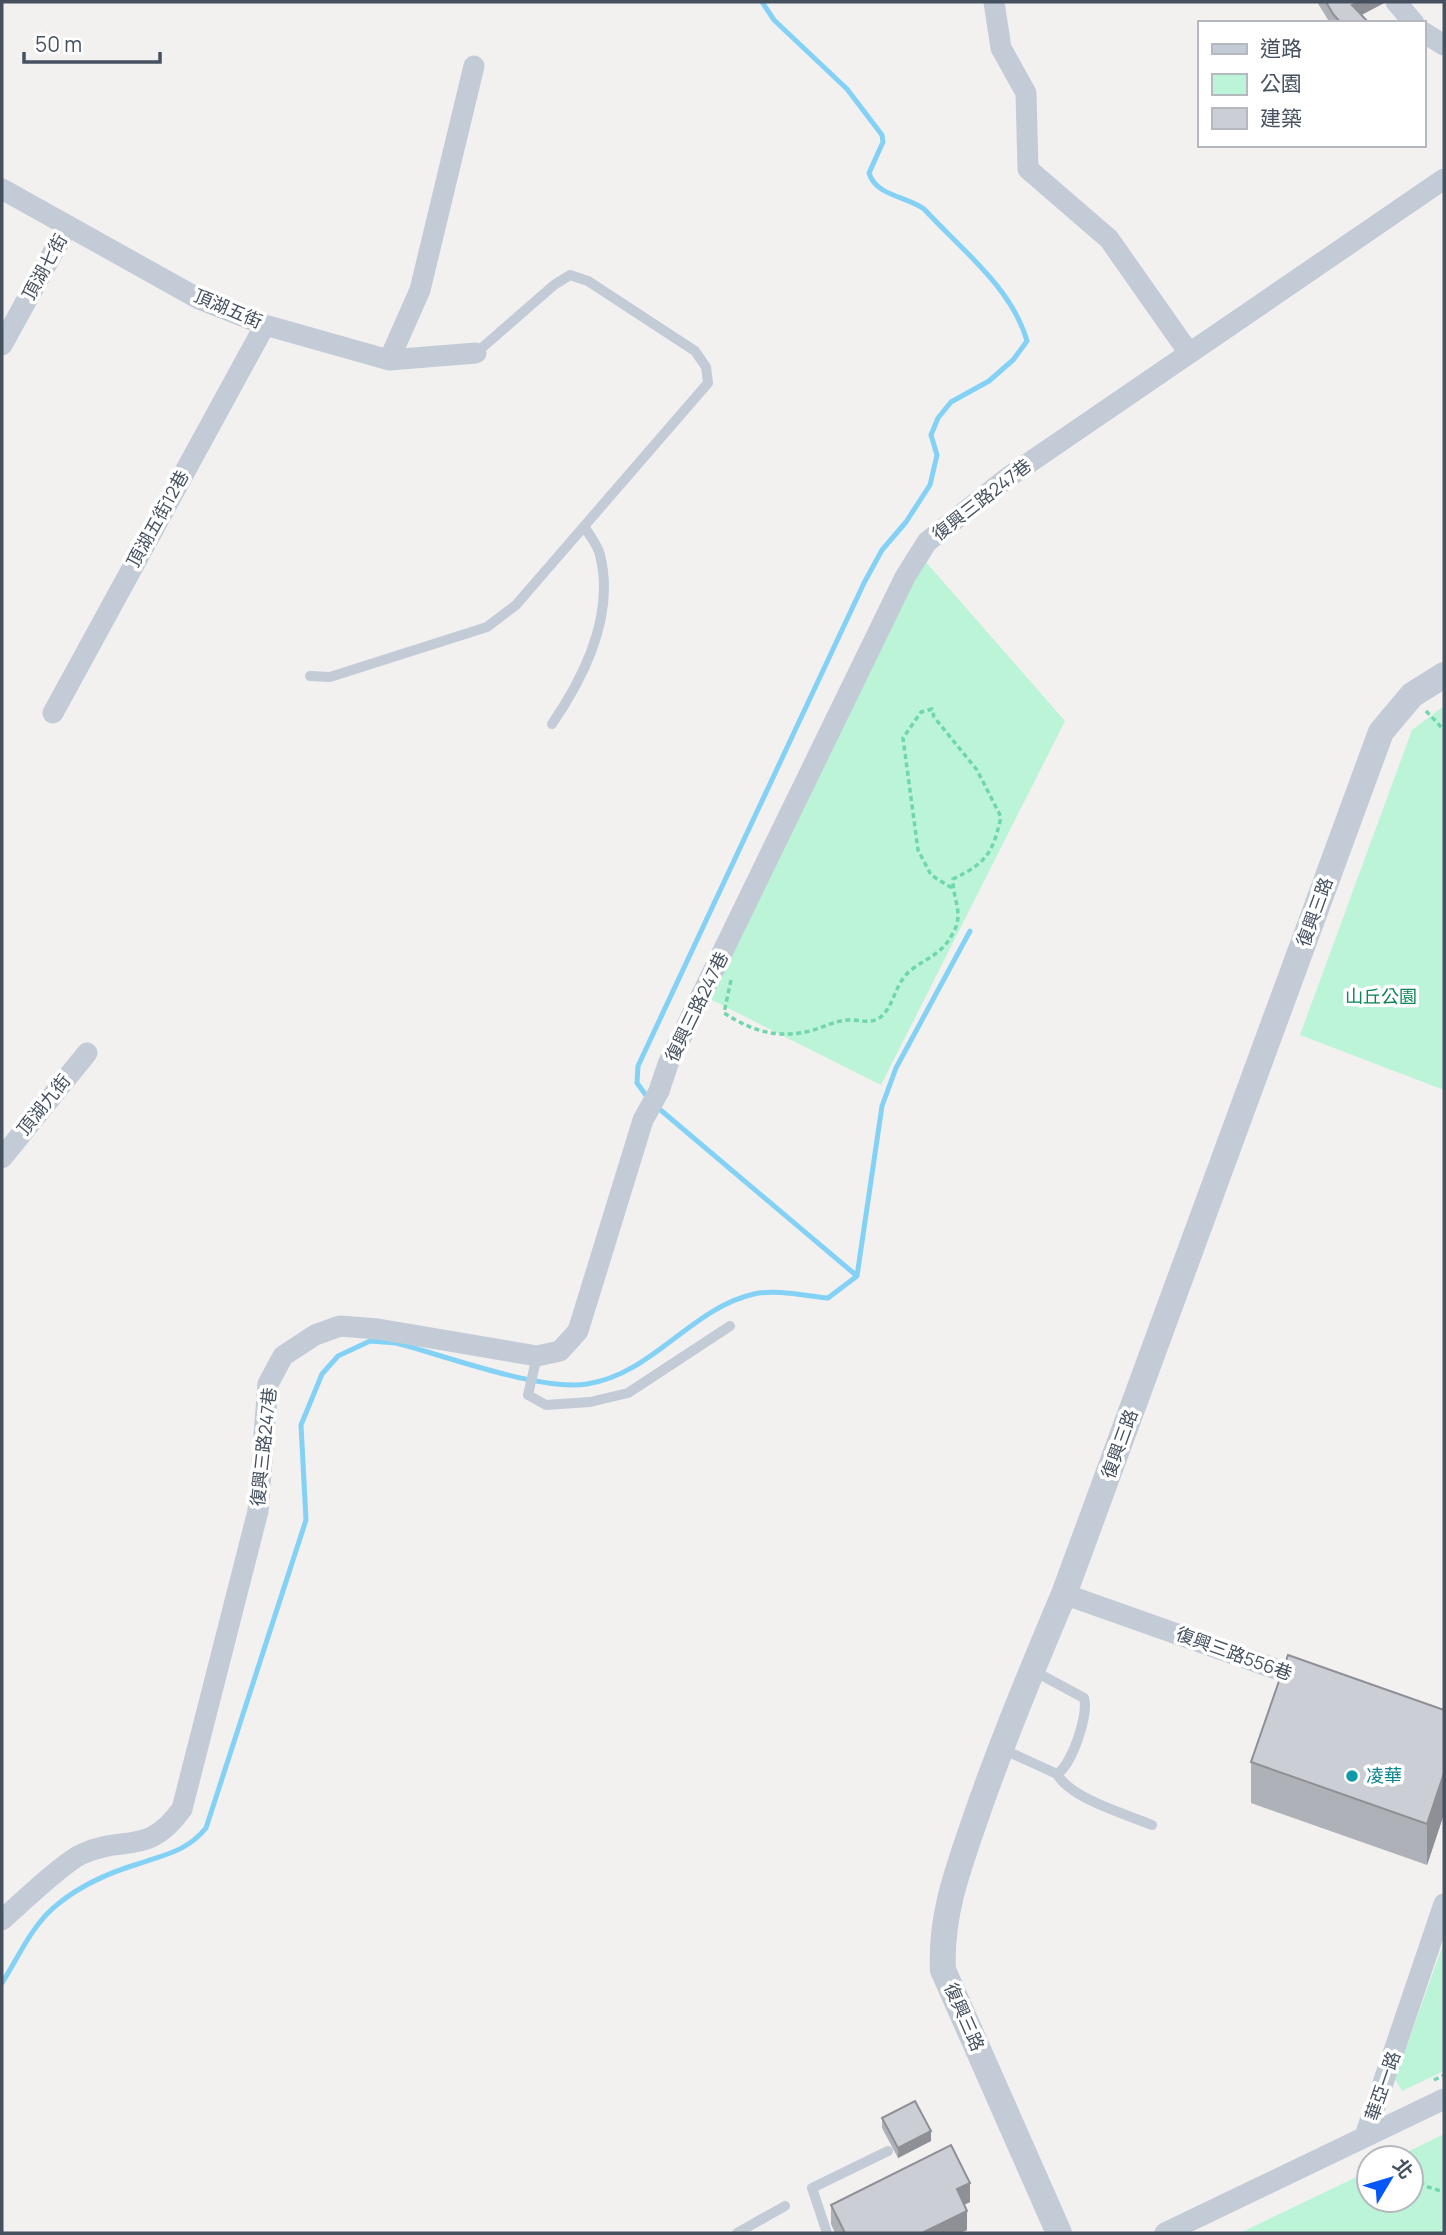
<svg xmlns="http://www.w3.org/2000/svg" width="1446" height="2235" font-family="Manrope,'Noto Sans TC',sans-serif">
<rect width="100%" height="100%" fill="#f3f0f0"/>
<path fill="#bbf4d7" d="M925 561 1065 721 881 1085 708 998 904 589Z
M1444 706V1090L1300 1035 1412 730Z
M1444 1942V2071L1402 2091 1395 2079Z
M1444 2134V2233H1240L1369 2171V2200H1411V2158H1395Z"/>
<g fill="none" stroke-linecap="round" stroke-linejoin="round">
<path stroke="#83d2f6" stroke-width="5" d="M648 1098 637 1083 638 1066 864 583 882 550 906 522 930 485 937 455 931 435 938 418 951 402 989 381 1013 360 1027 341C1012 288 961 249 924 209 906 196 876 196 869 173L883 142 882 135 847 89 774 20 762 2
M657 1107 857 1276
M2 1983C19 1956 33 1923 58 1904 81 1885 114 1871 141 1863 168 1854 188 1850 206 1828L306 1520 301 1425 322 1374 338 1356 370 1341 396 1343C447 1356 538 1391 587 1384 653 1374 691 1308 754 1294 776 1289 806 1296 828 1298L857 1276 882 1106 896 1068 970 931"/>
<path stroke="#6fd6ae" stroke-width="3.5" stroke-dasharray="5 3.5" stroke-linecap="butt" d="M1426 711 1444 730
M731 980 724 1013C752 1031 777 1039 810 1031 822 1028 834 1021 847 1020 859 1019 872 1026 883 1015 895 1002 895 983 911 970 928 957 943 954 954 931 964 913 952 897 953 879 987 863 993 852 1001 817L977 770 934 717 932 709 921 712 903 738 918 850 931 875 952 888
M1434 2080 1444 2075
M1413 2177 1425 2186 1444 2192"/>
<path stroke="#c2cbd6" stroke-width="10" d="M310 676 330 677 487 627 516 605 708 383 706 367 695 351 588 281 570 275 554 285 476 353
M552 724C585 676 615 614 600 555 598 545 589 535 584 526
M537 1356 528 1395 546 1405 590 1402 628 1393 730 1326
M1002 1749 1057 1774C1072 1765 1089 1714 1084 1698L1032 1670
M1057 1774C1071 1799 1126 1814 1152 1825
M737 2233 785 2206
M827 2233 812 2188 888 2151"/>
<path stroke="#c2cbd6" stroke-width="21" d="M994 2 1001 48 1026 93 1028 169 1109 239 1189 353
M1396 2 1414 23
M1423 32 1444 45
M2 189 199 299 265 325 389 360 476 353
M2 345 67 227
M389 360 420 290 474 66
M53 713 265 325
M2 1158 87 1053
M1064 1594 1307 1680
M2 1920C20 1904 64 1862 82 1854 127 1834 147 1857 182 1809L258 1511 268 1384 283 1356 315 1335 340 1326 378 1329 537 1356 560 1351 578 1331 643 1120 659 1091 668 1064 905 577 927 542 1007 478 1444 179
M1365 2136 1444 1904
M1165 2233 1444 2099"/>
<path stroke="#c2cbd6" stroke-width="26" d="M1059 2233 943 1970C940 1915 959 1866 977 1814 1003 1739 1033 1667 1064 1594L1381 732 1412 695 1444 675"/>
</g>
<path fill="#afb1b8" d="M1317 2H1386L1361 15 1369 23H1330Z
M1444 1710V1814L1427 1865 1251 1803V1762Z
M882 2118 931 2141 898 2158 882 2128Z
M970 2202 964 2205 967 2230 960 2233H835L831 2224V2205Z"/>
<path fill="#8f9096" d="M1358 2H1386L1352 20V5Z
M1444 1773V1814L1427 1865V1824Z
M931 2131V2141L898 2158V2148Z
M970 2183V2202L957 2208V2189Z
M967 2211V2230L960 2233H922Z"/>
<path fill="#ccced6" stroke="#8f9096" stroke-width="2" d="M1326 2H1358L1352 5 1369 23H1341L1333 14Z
M1288 1655 1444 1710V1773L1427 1824 1251 1762Z
M915 2101 931 2131 898 2148 882 2118Z
M951 2145 970 2183 957 2189 967 2211 922 2233H845L831 2205Z"/>
<circle fill="#0f9aa8" stroke="#fff" stroke-width="2.5" cx="1352" cy="1776" r="7"/>
<g text-anchor="middle" stroke-width="7" stroke-linejoin="round" paint-order="stroke">
<g font-size="18" fill="#465160" stroke="#fff">
<text transform="translate(45 267) rotate(-61)" y="6">頂湖七街</text>
<text transform="translate(228 309) rotate(23)" y="6">頂湖五街</text>
<text transform="translate(982 500) rotate(-38)" y="6">復興三路247巷</text>
<text transform="translate(158 519) rotate(-61)" y="6">頂湖五街12巷</text>
<text transform="translate(1315 912) rotate(-70)" y="6">復興三路</text>
<text transform="translate(697 1007) rotate(-64)" y="6">復興三路247巷</text>
<text transform="translate(44 1105) rotate(-51)" y="6">頂湖九街</text>
<text transform="translate(1120 1444) rotate(-70)" y="6">復興三路</text>
<text transform="translate(264 1447) rotate(-84)" y="6">復興三路247巷</text>
<text transform="translate(1234 1654) rotate(20)" y="6">復興三路556巷</text>
<text transform="translate(964 2017) rotate(66)" y="6">復興三路</text>
<text transform="translate(1383 2086) rotate(-71)" y="6">華亞一路</text>
</g>
<g font-size="18" fill="#0d8555" stroke="#fff">
<text x="1381" y="1003">山丘公園</text>
</g>
<g font-size="18" fill="#0d838f" stroke="#fff" text-anchor="start">
<text x="1366" y="1782">凌華</text>
</g>
</g>
<rect width="1446" height="2235" fill="none" stroke="#465160" stroke-width="7"/>
<rect x="1198" y="21" width="228" height="126" fill="#ffffff" stroke="#b5b9bf" stroke-width="2"/>
<rect x="1212" y="44" width="35" height="10" fill="#c2cbd6" stroke="#b5b9bf" stroke-width="2"/>
<text x="1260" y="56" font-size="21" fill="#465160">道路</text>
<rect x="1212" y="74" width="35" height="21" fill="#bbf4d7" stroke="#b5b9bf" stroke-width="2"/>
<text x="1260" y="91" font-size="21" fill="#465160">公園</text>
<rect x="1212" y="108" width="35" height="21" fill="#ccced6" stroke="#b5b9bf" stroke-width="2"/>
<text x="1260" y="126" font-size="21" fill="#465160">建築</text>
<g transform="translate(1390 2179) rotate(52)"><circle r="33" fill="#ffffff" stroke="#b5b9bf" stroke-width="2"/>
<path d="M0-5L12 26L0 18L-12 26Z" fill="#0557f7"/>
<text y="-10" font-size="19" font-weight="bold" text-anchor="middle" fill="#465160">北</text>
</g>
<path d="M24 52v10h136v-10" fill="none" stroke="#465160" stroke-width="3.5"/>
<text x="35" y="52" font-size="21" fill="#465160" stroke="#ffffff" stroke-width="5" paint-order="stroke">50 m</text>
</svg>
